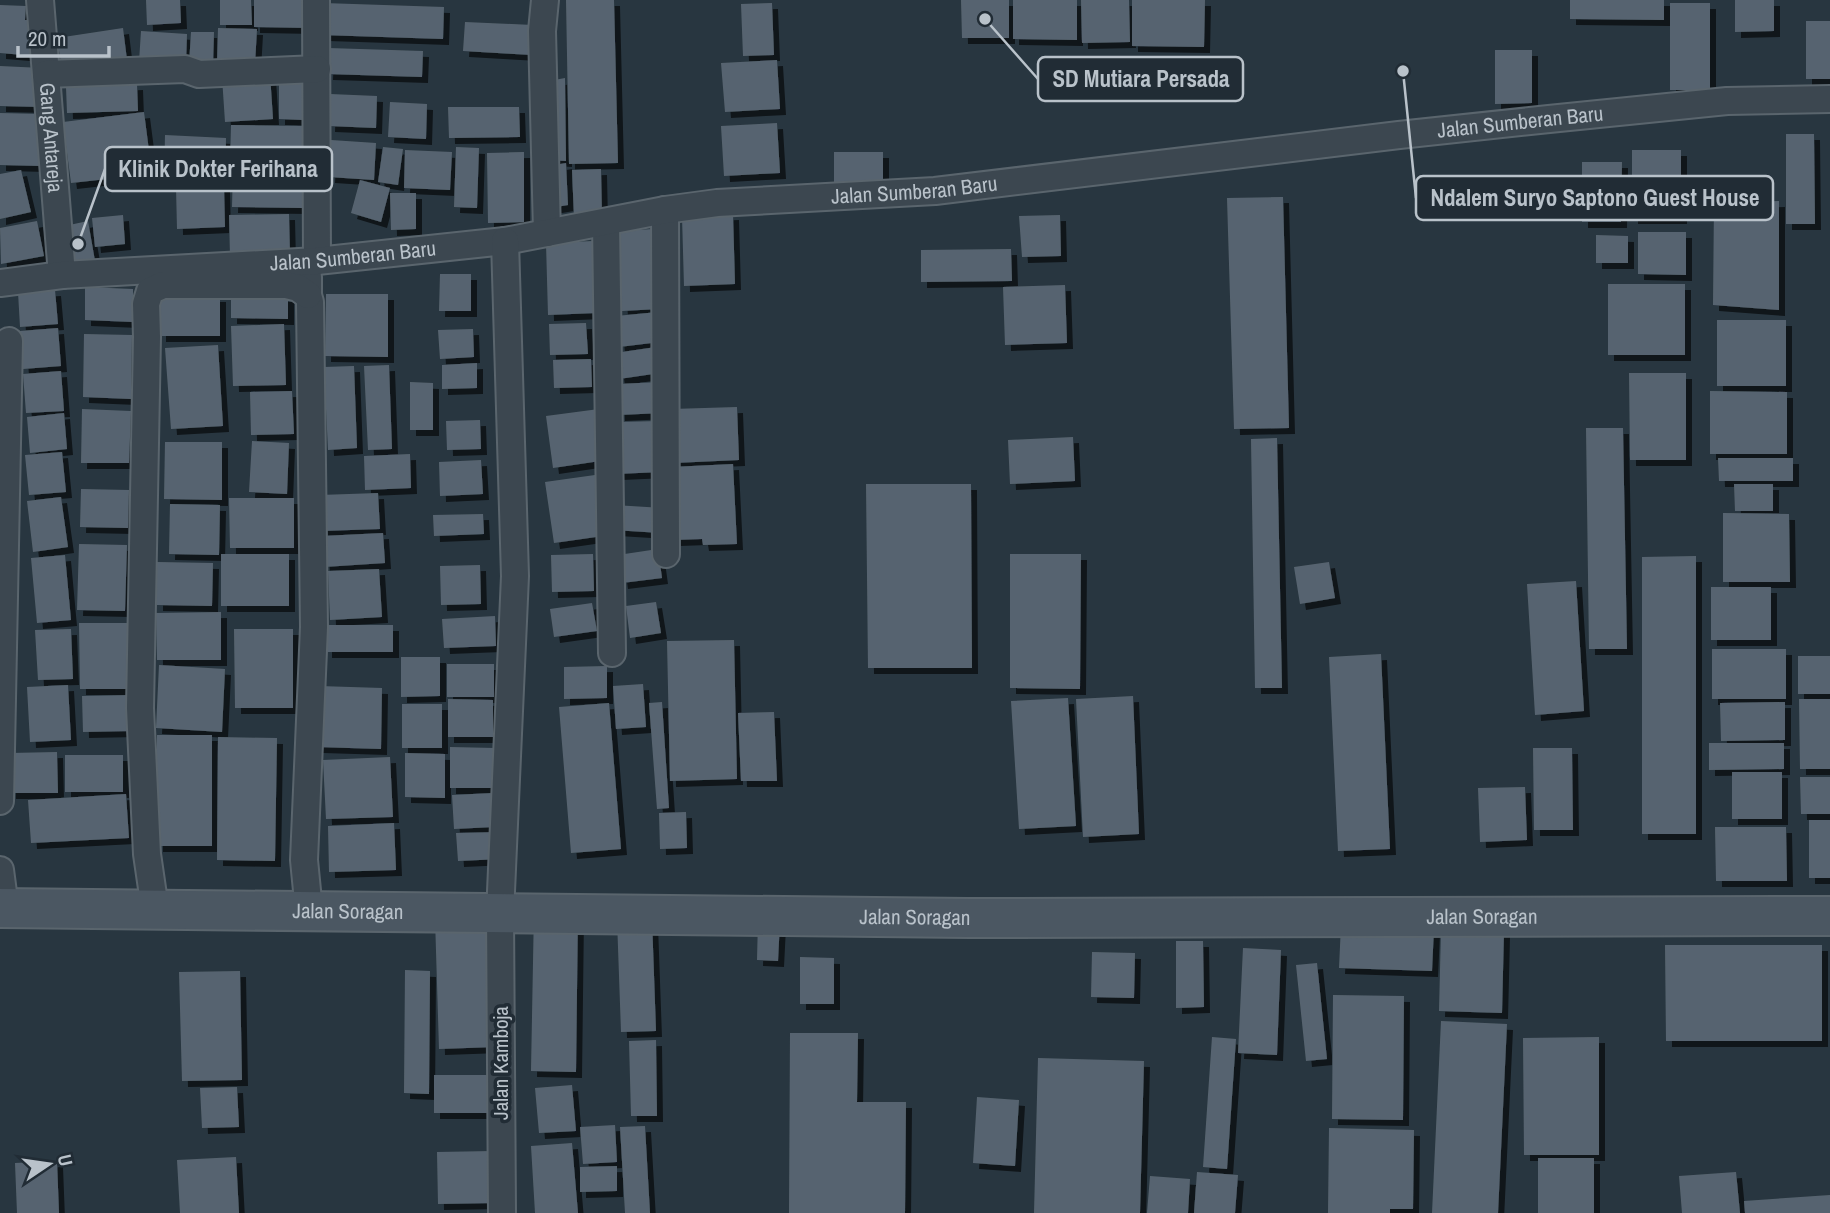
<svg xmlns="http://www.w3.org/2000/svg" width="1830" height="1213" font-family="'Archivo Narrow',sans-serif">
<defs>
<filter id="shadow"><feDropShadow dx="6" dy="6" stdDeviation="0" flood-color="#0009"/></filter>
</defs>
<rect width="100%" height="100%" fill="#283640"/>
<path fill="#57646f" filter="url(#shadow)" d="M146 0H180L181 23 147 25Z
M220 0H251L252 25H220Z
M254 0H309V28L254 27Z
M566 0H614L618 163 569 164Z
M961 0H1009V38H962Z
M1013 0H1077V40L1013 39Z
M1081 0H1129L1130 42 1082 43Z
M1132 0H1205L1204 47 1132 46Z
M1570 0H1664V20L1570 19Z
M1735 0H1774V31L1735 32Z
M323 3 444 7 443 39 322 35Z
M772 3 774 55 743 56 741 4Z
M1670 3H1710V90H1670Z
M0 5 26 6 25 20H37L36 56 0 53Z
M1806 21H1830V79H1806Z
M465 22 533 25 532 55 463 51Z
M123 28 127 60 62 69 57 38Z
M218 28 257 29 255 64 217 63Z
M141 31 187 34 186 64 139 62Z
M191 32H214L213 65H189Z
M328 48 423 51 422 77 327 74Z
M1495 50H1532V103L1495 104Z
M777 60 780 109 725 112 721 63Z
M0 66 42 68 41 107 0 106Z
M270 74 273 119 225 122 222 77Z
M279 78H303V120L279 119Z
M565 78 566 161 549 160V81Z
M137 84 138 111 67 113 66 87Z
M330 94 377 96 376 128 329 126Z
M390 102 427 104 426 139 388 137Z
M448 107H519L520 137 449 138Z
M144 112 152 174 71 183 63 122Z
M0 113 42 114 41 166 0 165Z
M777 123 780 173 724 176 721 126Z
M231 125 305 126 304 166 230 164Z
M1786 134H1814L1815 224H1786Z
M165 135 226 138 225 184 164 181Z
M331 140 376 143 374 180 329 177Z
M383 147 403 149 398 185 378 182Z
M456 147 479 148 477 208 454 207Z
M405 150 452 152 450 190 404 188Z
M1632 150H1681V218H1632Z
M524 152V222L488 223 487 153Z
M834 152H883V184H834Z
M1582 162H1622L1621 222H1582Z
M566 163 568 205 550 208 549 166Z
M233 168 303 170V208L232 207Z
M601 169 602 216 574 217 572 170Z
M21 170 31 212 0 219V174Z
M360 180 390 188 381 222 351 213Z
M224 186 225 227 177 229 176 187Z
M390 193H416V229L391 230Z
M1283 197 1289 428 1234 429 1227 198Z
M1779 201V310L1713 305 1714 203Z
M289 214 290 255 230 256 229 215Z
M733 214 735 284 684 286 682 216Z
M123 215 125 244 95 247 92 218Z
M1060 215 1061 256 1022 257 1019 216Z
M37 221 44 256 1 264 0 228Z
M88 221 95 261 68 266 60 227Z
M654 229 659 309 622 311 617 231Z
M1638 232H1686V275L1638 274Z
M1596 235 1628 236V263H1596Z
M593 241 596 313 548 315 546 243Z
M1011 249 1012 281 921 282V250Z
M440 274H471V311H439Z
M1608 284H1685V355H1608Z
M1065 285 1067 343 1005 345 1003 287Z
M85 287 133 289V322L85 320Z
M55 290 58 324 20 327 18 292Z
M326 294H388V357L325 356Z
M231 295 288 296V319L231 318Z
M160 296H220V336H160Z
M658 312 660 342 619 347 616 316Z
M1717 320H1786V386H1717Z
M586 323 588 354 550 355 549 324Z
M284 324 286 385 233 386 231 326Z
M58 328 61 366 23 369 20 331Z
M473 329 474 357 440 359 438 330Z
M84 334 132 335 131 399 83 397Z
M218 345 223 426 171 429 165 348Z
M656 347 660 373 619 379 615 353Z
M591 359 592 387 554 388 553 360Z
M477 363V388L442 389V365Z
M389 365 392 449 368 450 364 366Z
M354 366 357 448 328 450 324 367Z
M61 371 64 411 26 413 23 374Z
M1629 373H1686V460H1630Z
M410 382 433 383V430H410Z
M660 382 662 413 619 415 618 384Z
M292 391 294 434 251 435 250 392Z
M1710 391 1787 392V454H1710Z
M737 407 739 460 674 463 672 409Z
M82 409 131 411 129 463H81Z
M599 409 607 460 553 468 546 416Z
M64 413 67 449 30 453 27 417Z
M480 420 481 449 447 450 446 421Z
M660 421 661 472 616 474 614 422Z
M1586 428H1623L1627 649H1589Z
M1073 437 1075 481 1010 484 1008 440Z
M1277 438 1282 688H1255L1251 439Z
M252 441 289 443 287 494 249 492Z
M165 442H222V500L164 499Z
M62 452 66 492 29 495 25 455Z
M410 454 411 488 365 490 364 456Z
M1718 458H1793V481H1719Z
M481 460 483 494 440 496 439 462Z
M733 464 737 544 703 545 702 539 674 540 671 467Z
M595 475 603 536 554 543 545 482Z
M866 484H971L972 668H868Z
M1734 484H1773V511H1735Z
M81 489 129 490 128 528 80 527Z
M378 493 380 529 322 531 320 495Z
M61 497 68 547 33 552 27 501Z
M229 498H294V548H230Z
M170 504 220 505 219 555 169 554Z
M614 505 663 508 661 533 613 530Z
M1723 513 1789 514 1790 582H1723Z
M483 514 484 534 434 536 433 515Z
M383 533 385 563 324 567 322 536Z
M79 544 127 545 125 611 77 610Z
M658 549 662 578 622 583 618 555Z
M221 554H289V606H221Z
M593 554 594 591 552 592 551 555Z
M1010 554H1081L1080 689 1010 688Z
M65 555 71 620 37 623 31 558Z
M1696 556V834H1642V557Z
M157 562 213 563 212 606 157 605Z
M1329 562 1335 598 1300 604 1294 567Z
M480 565 481 604 441 605 440 566Z
M379 569 382 617 330 620 328 571Z
M1576 581 1584 711 1535 715 1527 584Z
M1711 587H1771V640H1711Z
M656 602 661 633 630 638 626 606Z
M592 603 597 631 554 637 550 609Z
M221 612V660H157L156 613Z
M495 616 496 646 444 648 442 619Z
M79 623H129V689H80Z
M326 625H393V652H326Z
M71 629 73 679 38 680 35 630Z
M234 629H293V708H235Z
M734 640 737 779 670 781 667 641Z
M1712 649H1786V699H1712Z
M1381 654 1390 849 1338 851 1329 657Z
M1798 656H1830V694H1798Z
M401 657H440V696L401 697Z
M447 664H494V697H447Z
M159 665 225 669 222 732 156 728Z
M607 666V698L564 699V667Z
M643 684 646 727 616 729 613 686Z
M68 685 71 740 30 742 27 687Z
M319 686 382 688 381 749 317 747Z
M131 695 132 731 83 732 82 696Z
M1133 696 1139 834 1083 837 1076 699Z
M1068 698 1076 826 1019 829 1011 701Z
M448 699 493 700V737H448Z
M1799 699H1830V769H1800Z
M662 702 669 808 657 809 649 703Z
M1785 702V740L1721 741 1720 703Z
M609 703 621 849 571 853 559 707Z
M402 704H442V748H402Z
M774 712 777 781H741L738 713Z
M157 735H212V846H157Z
M218 737 277 738 275 861 217 860Z
M1709 743H1784V769L1709 770Z
M450 747 495 748V788H450Z
M1533 748H1572L1573 830H1534Z
M57 752 58 793H10V753Z
M405 753 445 754V798L405 797Z
M65 755H123V792H65Z
M390 757 393 817 326 819 323 760Z
M1732 772H1782V819H1732Z
M1800 777H1830V814H1801Z
M1525 787 1527 840 1480 842 1478 788Z
M493 793 494 827 454 829 452 795Z
M126 794 129 838 31 843 28 800Z
M686 812 687 848 660 849 659 813Z
M1809 820H1830V878H1809Z
M394 823 396 870 329 872 328 826Z
M1715 827H1786L1787 881H1716Z
M500 832 501 859 458 861 456 833Z
M534 909 578 910 576 1072 531 1071Z
M491 916 495 1047 439 1049 435 918Z
M617 919H652L656 1031 621 1032Z
M758 920 780 921 778 961 757 960Z
M1341 925 1434 928 1432 971 1339 968Z
M1441 929 1504 931 1502 1013 1439 1011Z
M1176 941H1203L1204 1007 1176 1008Z
M1665 945H1822V1041H1666Z
M1243 948 1281 950 1277 1055 1238 1053Z
M1092 952 1135 953 1134 998 1091 997Z
M800 957 834 958V1004H800Z
M1317 963 1327 1059 1306 1061 1296 965Z
M405 970 430 971 429 1094 404 1093Z
M240 971 242 1080 182 1081 179 972Z
M1333 995 1404 996 1403 1120 1332 1119Z
M1441 1021 1507 1024 1498 1213H1432Z
M790 1033H858L857 1102H906L905 1213H789Z
M1212 1037 1236 1039 1227 1169 1203 1167Z
M1599 1037V1155H1524L1523 1038Z
M656 1040 657 1116H631L629 1041Z
M1038 1058 1144 1061 1140 1213H1034Z
M434 1075H490V1113H434Z
M572 1085 576 1131 539 1133 535 1088Z
M237 1087 239 1127 202 1128 200 1088Z
M977 1097 1019 1100 1015 1166 973 1163Z
M615 1125 617 1162 583 1164 580 1127Z
M645 1126 650 1213H625L620 1127Z
M1329 1128 1414 1130 1413 1209H1390V1213H1328Z
M572 1143 578 1213H535L531 1146Z
M493 1151 495 1203 438 1204 437 1152Z
M236 1157 239 1213H180L177 1160Z
M1538 1158H1594V1213H1538Z
M57 1161 59 1213H17L15 1163Z
M617 1166V1191L580 1192V1167Z
M1197 1172 1238 1175 1235 1213H1194Z
M1736 1172 1740 1213H1682L1679 1176Z
M1150 1176 1190 1179 1188 1213H1147Z
M1830 1195V1213H1745L1744 1201Z"/>
<g fill="none" stroke-linecap="round" stroke-linejoin="round">
<g stroke="#5a656d" stroke-width="30">
<g id="street">
<path id="s1" d="M40 0 62 275"/>
<path d="M316 0 317 261"/>
<path d="M545 0 542 31 547 233"/>
<path d="M46 74 185 69 199 74 317 69"/>
<path d="M665 210 666 554"/>
<path d="M606 223 612 653"/>
<path d="M308 277V295L310 302 314 627 304 860 309 911"/>
<path id="s2" d="M0 283 62 275 317 261 505 241 665 210 717 203 935 191 1399 135 1549 119 1727 101 1830 99"/>
<path d="M0 801 9 341"/>
<path d="M0 870 5 908"/>
<path d="M155 909 147 854 140 708 147 337 146 304 150 291 163 285H286L298 288 308 295"/>
<path d="M502 1213 500 914 515 576 505 241"/>
</g>
</g>
<g stroke="#5a656d" stroke-width="42">
<g id="secondary">
<path id="s3" d="M0 908 968 918 1830 916"/>
</g>
</g>
<use href="#street" stroke="#3c4750" stroke-width="26"/>
<use href="#secondary" stroke="#4b5762" stroke-width="38"/>
</g>
<g text-anchor="middle" stroke-width="7" stroke-linejoin="round" paint-order="stroke">
<g font-size="21" fill="#b9c2ca" stroke="#212c35">
<text dy="7" stroke="none"><textPath href="#s2" startOffset="1530">Jalan Sumberan Baru</textPath></text>
<text dy="7" stroke="none"><textPath href="#s1" startOffset="138">Gang Antareja</textPath></text>
<text dy="7" stroke="none"><textPath href="#s2" startOffset="920">Jalan Sumberan Baru</textPath></text>
<text dy="7" stroke="none"><textPath href="#s2" startOffset="354">Jalan Sumberan Baru</textPath></text>
<text dy="7" stroke="none"><textPath href="#s3" startOffset="348">Jalan Soragan</textPath></text>
<text dy="7" stroke="none"><textPath href="#s3" startOffset="1482">Jalan Soragan</textPath></text>
<text dy="7" stroke="none"><textPath href="#s3" startOffset="915">Jalan Soragan</textPath></text>
<text transform="translate(501 1063) rotate(-90)" y="7">Jalan Kamboja</text>
</g>
</g>
<path fill="none" stroke="#b9c2ca" stroke-width="2.5" d="M985 19L1038 79M78 244L105 169M1403 71L1416 198"/>
<g fill="#b9c2ca" stroke="#212c35" stroke-width="2.5">
<circle cx="985" cy="19" r="7"/>
<circle cx="78" cy="244" r="7"/>
<circle cx="1403" cy="71" r="7"/>
</g>
<g fill="#212c35" stroke="#b9c2ca" stroke-width="2.5">
<rect x="1038" y="57" width="205" height="44" rx="7"/>
<rect x="105" y="147" width="227" height="44" rx="7"/>
<rect x="1416" y="176" width="357" height="44" rx="7"/>
</g>
<g font-size="23" text-anchor="middle" font-weight="bold" fill="#b9c2ca">
<text x="1141" y="87">SD Mutiara Persada</text>
<text x="218" y="177">Klinik Dokter Ferihana</text>
<text x="1595" y="206">Ndalem Suryo Saptono Guest House</text>
</g>
<g transform="translate(49 1164) rotate(77)" stroke="#212c35" stroke-width="5" paint-order="stroke">
<path d="M0-5L12 26L0 18L-12 26Z" fill="#b9c2ca"/>
<text y="-10" font-size="19" font-weight="bold" text-anchor="middle" fill="#b9c2ca">U</text>
</g>
<path d="M18 46v10h91v-10" fill="none" stroke="#b9c2ca" stroke-width="3.5"/>
<text x="28" y="46" font-size="21" fill="#b9c2ca" stroke="#212c35" stroke-width="5" paint-order="stroke">20 m</text>
</svg>
